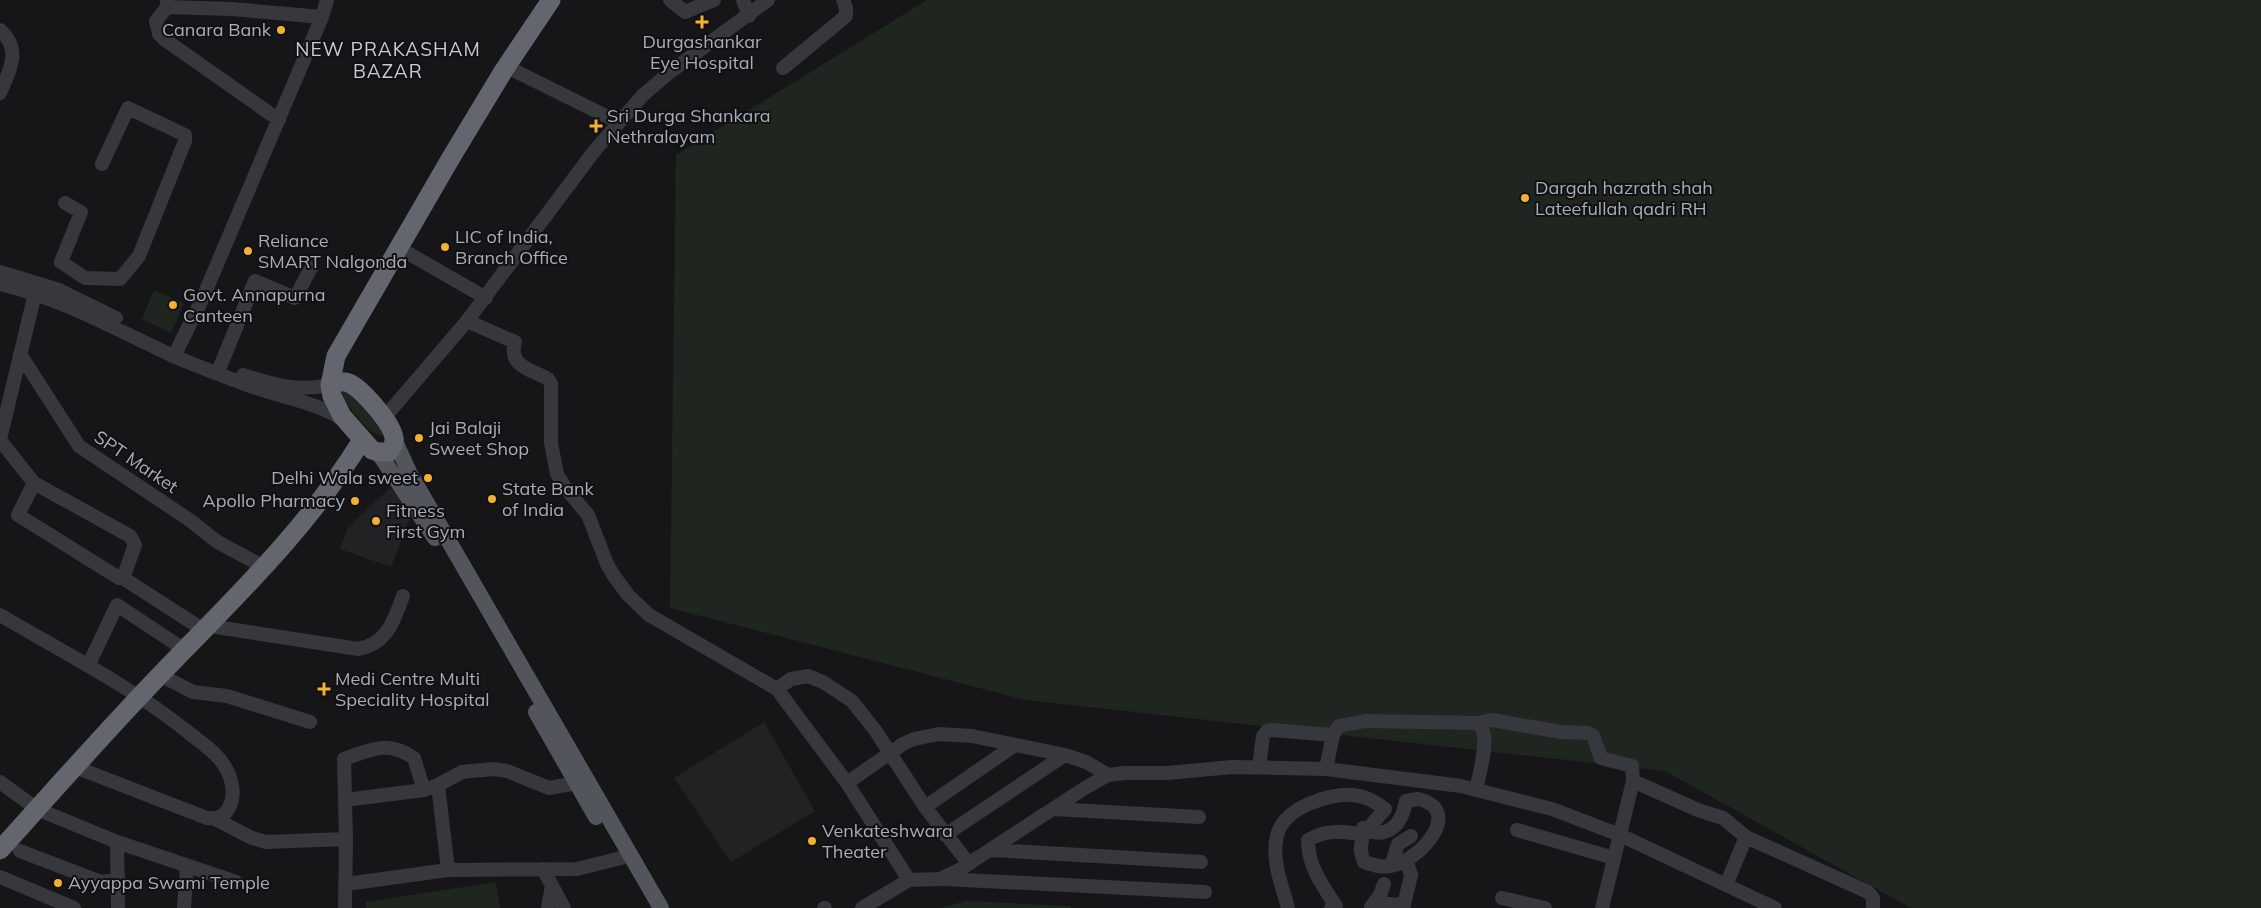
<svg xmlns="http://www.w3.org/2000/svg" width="2261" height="908" font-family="Mulish,sans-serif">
<rect width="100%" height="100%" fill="#161618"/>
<path fill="#222225" d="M390 488 413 510 391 567 340 549 348 527Z
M764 722 815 811 731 862 674 778Z"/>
<path fill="#1e261f" d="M927 0H2261V908H1911L1665 771 1026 700 670 608 676 155Z
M154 290 184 303 171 333 142 319Z
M340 385 381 423 387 437C365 435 354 410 340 395Z
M496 882 500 908H366V902Z
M966 901 1070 906 1071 908H940Z"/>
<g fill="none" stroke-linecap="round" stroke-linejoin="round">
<path stroke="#37383d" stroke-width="14" d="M167 0V7L232 9 322 17
M670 0 685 12 714 0
M743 0 749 16
M167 7 156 21 159 34 164 39 279 120
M0 30C22 50 10 70 0 93
M783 68 846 16V8L843 0
M511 69 618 122
M65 203 81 212 61 262 85 278 120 279 139 256 185 141V135L128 108 102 164
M406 252 486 298
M0 272 59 290 116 318
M0 284C61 298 115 329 171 355 194 365 218 374 242 383 276 397 313 400 344 420
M467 321 515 342C508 366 530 369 548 379L551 384V443L557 474 564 486 588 515 607 564 614 576 628 595 649 615 777 689 847 783 909 880 940 879 959 870 1085 788 1108 775 1125 773H1167L1232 767 1326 769 1461 786 1552 809 1620 835 1775 908
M20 354 79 446 191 521 216 541 264 567
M174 356 201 302 322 17 327 0
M220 367 255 281 295 298 311 268
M243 375C276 385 295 392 330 385
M384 418 467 321 595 150 643 95 670 72 768 0
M0 439 37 285
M0 440 34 483 130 536 135 545 123 578H119L18 515 34 483
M123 578 205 631
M0 615C63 652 130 686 188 732 200 742 215 751 224 765 232 778 236 794 229 808 224 817 217 819 207 818L75 767
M210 626 358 649C387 644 394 621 403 596
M88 666 117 605 185 650
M160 675 193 692 227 696 310 722
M777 689 791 679 808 676 823 682 852 701 875 730 925 807 969 864
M1478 723 1492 720 1561 732 1588 733 1593 736 1601 758 1632 766 1633 781 1602 908
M1333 735 1339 726 1365 721 1478 723C1492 734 1479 774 1476 790
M1259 767 1263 736 1267 731 1271 730 1333 735 1326 769
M1633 781 1698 810 1723 818 1746 837
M0 782 37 809 117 842 118 908
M847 783 903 744 914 739 939 734 972 736 1065 755 1086 762 1108 775
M438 785 462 772 493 769 507 771 549 788 577 783
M1418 799C1464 809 1422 860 1391 866 1382 868 1373 865 1364 862 1357 844 1364 845 1363 828 1388 841 1402 824 1406 801Z
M345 800 424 790 438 785 448 870 346 884
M925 807 1015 745
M1053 809 1199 817
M215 819 252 838 266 842 346 839 345 908
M1517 830 1614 858
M945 835 1065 755
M346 839 344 759C373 749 387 740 414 758L424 790
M117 842 236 882
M992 850 1201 862
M20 851 101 882 119 880
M1391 866 1398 844 1411 836
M543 869 564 908
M448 870 577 869 621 858
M0 877 74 908
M944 879 1205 892
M1726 885 1746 837 1868 892 1873 898V908
M1502 898 1545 908
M1375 903 1404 905
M1371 907 1380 895 1384 884
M184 908 187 866
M548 908 552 886
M824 908H825
M862 908 909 880
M1288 908C1282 885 1271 860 1277 836 1283 808 1328 793 1353 795 1365 796 1376 802 1385 809L1367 830
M1331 908 1336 906C1322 885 1308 866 1308 840 1327 829 1343 831 1364 835
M1400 908 1404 905 1411 875 1406 860"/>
<path stroke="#53555c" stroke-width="16" d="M394 439 410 474 661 908
M378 452 435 538
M536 712 596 817"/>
<path stroke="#63666e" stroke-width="19" d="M330 385C336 382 342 380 349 383 362 389 392 423 394 438 395 444 392 447 389 452H378L372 450 342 416 332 396 330 385 336 356 452 156 504 70 551 0
M0 850C53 791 106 731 161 674 235 597 305 532 362 440"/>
</g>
<g fill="#f2b134" stroke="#111113" stroke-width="2">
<path d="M699.5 14.5h5v5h5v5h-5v5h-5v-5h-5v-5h5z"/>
<circle cx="281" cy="30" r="5"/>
<path d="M593.5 118.5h5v5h5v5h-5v5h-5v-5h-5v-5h5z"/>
<circle cx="1525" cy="198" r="5"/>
<circle cx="445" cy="247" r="5"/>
<circle cx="248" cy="251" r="5"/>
<circle cx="173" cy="305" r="5"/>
<circle cx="419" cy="438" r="5"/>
<circle cx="428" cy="478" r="5"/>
<circle cx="492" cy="499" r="5"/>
<circle cx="355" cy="501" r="5"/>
<circle cx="376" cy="521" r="5"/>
<path d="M321.5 681.5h5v5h5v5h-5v5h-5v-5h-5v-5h5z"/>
<circle cx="812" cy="841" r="5"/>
<circle cx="58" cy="883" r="5"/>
</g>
<g text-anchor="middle" stroke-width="4" stroke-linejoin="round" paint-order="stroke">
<g font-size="18" fill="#a8adb8" stroke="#111113" text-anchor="start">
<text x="271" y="36" text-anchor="end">Canara Bank</text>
<text x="702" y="48" text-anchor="middle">Durgashankar<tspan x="702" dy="21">Eye Hospital</tspan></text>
<text x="607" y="122">Sri Durga Shankara<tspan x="607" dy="21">Nethralayam</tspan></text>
<text x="1535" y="194">Dargah hazrath shah<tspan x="1535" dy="21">Lateefullah qadri RH</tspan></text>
<text x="455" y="243">LIC of India,<tspan x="455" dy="21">Branch Office</tspan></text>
<text x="258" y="247">Reliance<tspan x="258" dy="21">SMART Nalgonda</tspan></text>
<text x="183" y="301">Govt. Annapurna<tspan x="183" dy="21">Canteen</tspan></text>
<text x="429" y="434">Jai Balaji<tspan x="429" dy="21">Sweet Shop</tspan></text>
<text x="418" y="484" text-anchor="end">Delhi Wala sweet</text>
<text x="502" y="495">State Bank<tspan x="502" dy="21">of India</tspan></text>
<text x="345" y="507" text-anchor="end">Apollo Pharmacy</text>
<text x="386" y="517">Fitness<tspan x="386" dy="21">First Gym</tspan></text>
<text x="335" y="685">Medi Centre Multi<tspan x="335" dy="21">Speciality Hospital</tspan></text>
<text x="822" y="837">Venkateshwara<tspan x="822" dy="21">Theater</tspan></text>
<text x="68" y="889">Ayyappa Swami Temple</text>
</g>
<g font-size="18" fill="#a8adb8" stroke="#111113">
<text transform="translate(136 462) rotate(34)" y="6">SPT Market</text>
</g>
<g font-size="19" letter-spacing="1" fill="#c9ccd4" stroke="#111113">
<text x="388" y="56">NEW PRAKASHAM<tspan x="388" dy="22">BAZAR</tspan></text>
</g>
</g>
</svg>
